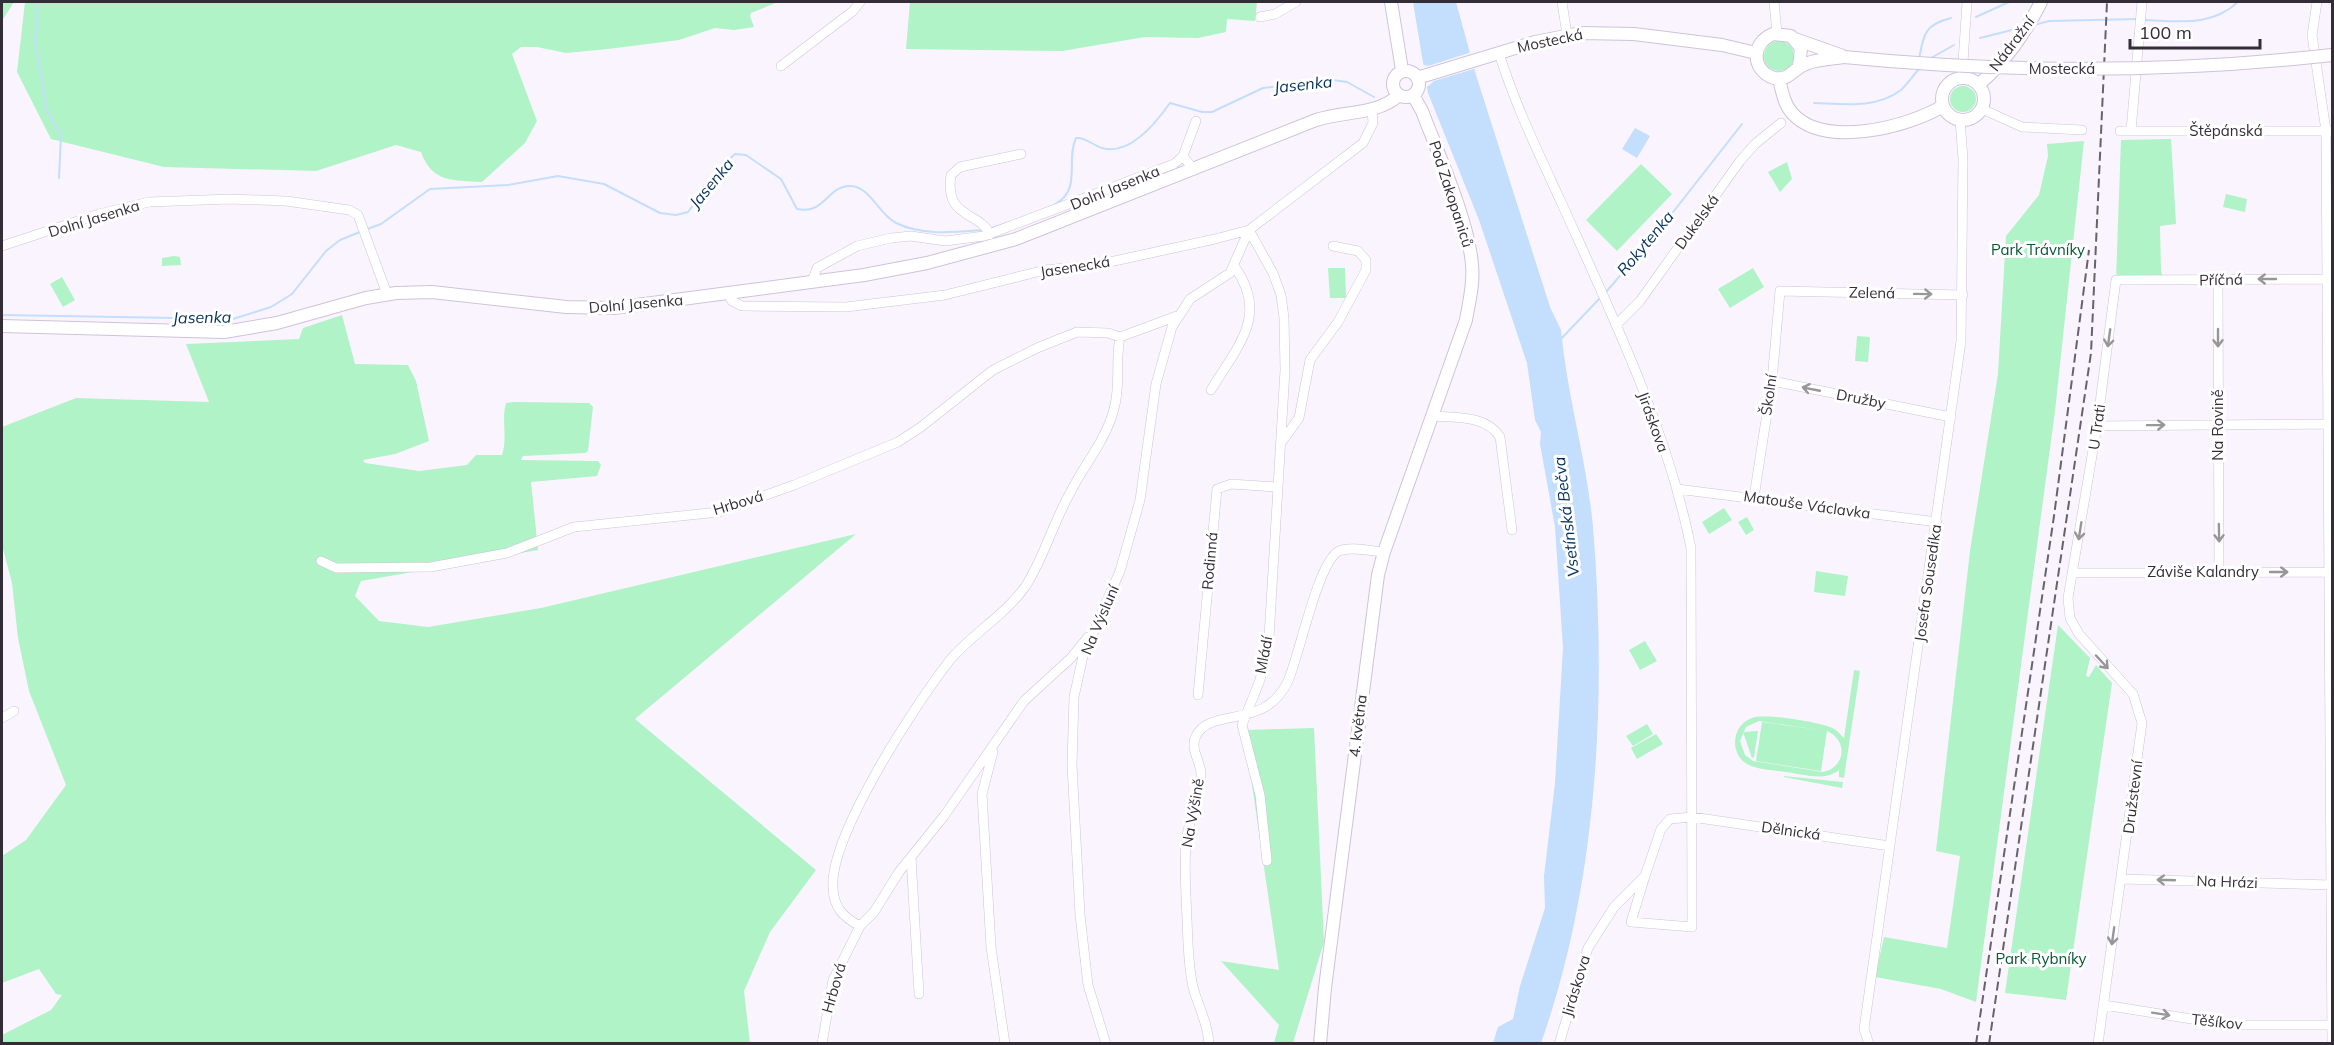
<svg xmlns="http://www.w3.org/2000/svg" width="2334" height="1045" font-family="Mulish,sans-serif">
<rect width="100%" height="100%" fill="#faf4ff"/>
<path fill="#aff3c7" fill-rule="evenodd" d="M2 2H14L2 21Z
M25 2H778L751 13 750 16 754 27 734 30 715 28 679 40 608 49 566 53 537 47H521L512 54 537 121 525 143 482 182C453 180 432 183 421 152L396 145 316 171 164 167 51 139 17 72Z
M910 2H1257L1255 21 1227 19 1226 32 1198 38 1145 37 1062 51 906 49Z
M1764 56a15 15 0 1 1 30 0a15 15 0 1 1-30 0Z
M1950 99a13 13 0 1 1 26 0a13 13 0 1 1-26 0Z
M2171 139 2176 224 2160 226 2161 271 2164 281 2116 280 2121 140Z
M2084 141 2055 411 1976 1002 1941 989 1875 977 1884 937 1947 948 1960 856 1936 851 1970 551 1998 374 2006 236 2039 195 2048 156 2047 144Z
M1787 162 1792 179 1780 192 1768 172Z
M1641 164 1672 194 1617 251 1586 220Z
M2226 194 2247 199 2245 212 2223 207Z
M174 256 180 257 181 265 162 266V258Z
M1328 268H1345L1346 298H1330Z
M1753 268 1764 287 1730 308 1718 289Z
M62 277 75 300 63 307 50 284Z
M342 315 355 364 408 365 416 381 429 441 395 454 363 460 365 463 419 471 467 465 476 455H502C508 438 501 420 506 403L515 402 589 403 593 407 588 451 585 453 523 456 521 460 598 461 601 465 597 476 531 482 538 550 361 581 355 596 379 621 428 627 541 608 856 534 635 719 816 870 770 932 744 991 750 1043H2V1035L51 1010 62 995 56 994 39 969 2 983V856L26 840 66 785 29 691 18 638 12 583 2 545V427L76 398 209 402 186 344 299 339 303 328Z
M1857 336 1870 337 1868 362 1855 361Z
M1724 508 1732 520 1709 534 1702 522Z
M1747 517 1754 530 1746 535 1738 522Z
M1816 571 1848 576 1845 596 1814 592Z
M2058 625 2090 658 2086 676 2089 677 2096 665 2112 683 2066 1000 2005 993Z
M1645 641 1657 661 1640 670 1629 650Z
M1854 670 1860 671 1844 778 1839 777V770C1824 782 1803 774 1786 772 1774 770 1760 770 1749 765 1729 756 1731 725 1752 718 1765 713 1817 722 1830 727 1836 729 1840 734 1844 738ZM1759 721 1826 731 1762 722 1756 761 1821 771 1827 731C1848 740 1846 767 1823 772L1753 761 1745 755 1740 741 1746 727Z
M1647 724 1653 734 1633 746 1626 736Z
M1314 728 1324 942 1293 1043H1274L1279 1025 1221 961 1279 970 1244 730Z
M1758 731 1754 757 1752 758 1743 732Z
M1656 734 1663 744 1637 759 1631 748Z
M1784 776 1843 782 1842 788 1784 777Z"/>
<path fill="#c4defd" d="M1413 2H1456L1476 75 1550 307 1561 330C1567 396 1587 461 1593 527 1607 696 1598 883 1541 1043H1493L1498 1027 1513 1019 1520 986 1545 908 1544 876 1555 783 1563 648 1555 527 1540 444 1541 432 1535 420 1527 363 1479 220 1428 93Z
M1635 128 1650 136 1637 158 1622 149Z"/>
<path fill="#faf4ff" d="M1472 52 1477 68 1434 81 1426 88 1420 64 1428 66Z"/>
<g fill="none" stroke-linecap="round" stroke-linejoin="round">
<path stroke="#c4defd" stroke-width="2" d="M38 2 35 41 47 112 61 135 59 178
M1976 17 2009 2
M2145 20C2179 21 2211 27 2238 2
M2034 25 2049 21 2139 19
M1980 38 2020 28
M1931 58 1954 45
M1919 59C1924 34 1924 25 1951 18
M1814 103C1843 104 1876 109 1901 90 1908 84 1913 75 1920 68
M1054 205C1083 189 1065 162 1076 138 1086 137 1092 145 1102 148 1130 156 1156 123 1170 103L1202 112H1212L1263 88 1333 80 1347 82 1374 97
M989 229 1007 223
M365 230 381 224 430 189 508 185 558 176 604 184 660 213 676 215 688 212 725 163 735 154 746 155 781 179 797 209C825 215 827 186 850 186 870 186 879 215 896 223 923 236 955 232 984 230
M1606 292 1652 239 1742 124
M2 315 233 319 271 307 292 294 326 251 340 240 360 232
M1560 340 1600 298"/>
<g stroke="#cfc2db" stroke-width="10">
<path id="minor" d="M1562 2 1567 35
M1774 2 1777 33
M2317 2 2312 35 2326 131 2332 1044
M1260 17 1275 14 1296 2
M1499 53C1515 105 1539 154 1562 204 1612 315 1667 428 1691 548L1692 927 1631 922 1645 876
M781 66 853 11 860 2
M1962 77 1967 2
M1982 109 2022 127 2082 130
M2120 131H2332
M2131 131 2142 2
M1183 156 1196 121
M1249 230 1273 273 1281 295 1284 318 1285 370 1269 637 1260 680 1242 725 1260 795 1267 861
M990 235C981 211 944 220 951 175L960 167 1021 154
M2 246 99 214 149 202 230 199 286 201 349 210 358 215 387 294
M2218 279 2219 571
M812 282 817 268 857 246 891 238 911 236 945 241 984 236 1174 164 1183 156 1194 170
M728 294 732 301 742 306 846 307 945 295 1045 270 1096 265 1215 239 1249 230 1363 143 1373 123 1372 110
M1617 324 1640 301 1740 161 1755 144 1781 123
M1772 381 1951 417
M1211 390C1237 347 1270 315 1234 266
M1433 416C1456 418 1486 415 1500 437L1512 530
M2097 426 2332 424
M1280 444 1299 418 1310 360 1338 322 1366 270V260L1358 251 1333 246
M1677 489 1937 522
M1754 497 1772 381 1780 291 1963 295
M321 561 336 568 431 567 507 553 574 527 719 512 794 485 898 442 921 427 993 370 1037 348 1077 332 1108 333 1120 337
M2073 573 2332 572
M1198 695 1217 489 1231 484 1277 487
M2 718 14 711
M993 752 982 794 991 947 1005 1044
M911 857 919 994
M2122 879 2332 885
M860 926C843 917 834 908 833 888 829 836 917 702 950 660 972 634 1005 615 1025 587 1042 562 1054 521 1070 493 1084 465 1106 440 1114 409 1121 385 1115 361 1120 337L1177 316
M2104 1005 2229 1025H2332
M822 1044 833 980 860 926 874 912 899 872 944 816 1024 701 1071 658 1088 637
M1106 1044 1088 985 1080 915 1072 765 1074 697 1083 656 1120 571 1140 500 1156 384 1172 327 1190 299 1230 273 1249 230
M1209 1044C1208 1023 1198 1006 1193 987 1188 965 1188 942 1187 919 1186 894 1184 867 1186 842 1188 820 1201 798 1201 776 1202 763 1189 749 1196 736 1211 706 1265 731 1288 681 1299 657 1318 561 1339 551 1350 546 1371 551 1384 552
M1559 1044 1588 948 1614 907 1645 876 1661 829 1670 819 1692 817 1890 846
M1869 1044 1864 1029 1961 341 1963 159 1960 120
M2098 1044 2142 723 2133 694 2079 634 2070 618 2068 598 2097 426 2116 280 2325 279"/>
</g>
<g stroke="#cfc2db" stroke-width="14">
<path id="tertiary" d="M1391 2 1402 70
M1795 39 1843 56
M1799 67 1801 48 1791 36 1773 34C1751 43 1751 70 1774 78 1788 80 1790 73 1800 67 1811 59 1831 59 1844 57
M1393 84a13 13 0 1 1 26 0a13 13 0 1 1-26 0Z
M1942 99a21 21 0 1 1 42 0a21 21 0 1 1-42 0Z
M1417 78 1535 42 1581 33 1634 34 1722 45 1756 53
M1779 79C1782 91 1784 104 1792 113 1824 149 1908 127 1943 106
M1979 84C2004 64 2027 30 2041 2
M2 326 224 332 277 323 366 298 396 293 432 292 566 307 614 308 864 275 927 263 1016 239 1316 120C1344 111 1376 115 1398 96
M1320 1044 1325 988 1378 575 1384 552 1466 320C1469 302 1474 284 1472 265 1469 222 1438 153 1422 111L1413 95"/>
</g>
<use href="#minor" stroke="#fff" stroke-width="9"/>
<use href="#tertiary" stroke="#fff" stroke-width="12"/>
<path stroke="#68626c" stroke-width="2" stroke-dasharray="9 4.5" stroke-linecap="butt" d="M1976 1044 2054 516 2089 250
M1989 1044 2091 353 2107 2"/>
<g stroke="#cfc2db" stroke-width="14" stroke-linecap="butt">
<path id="tertiary-bridge" d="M1844 57C2007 73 2170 73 2332 55"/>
</g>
<use href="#tertiary-bridge" stroke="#fff" stroke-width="12"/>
</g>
<defs><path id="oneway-shaft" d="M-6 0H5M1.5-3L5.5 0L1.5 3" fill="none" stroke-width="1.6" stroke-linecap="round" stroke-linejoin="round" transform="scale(1.5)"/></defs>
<g stroke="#99969b">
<use href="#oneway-shaft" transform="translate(2267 279) rotate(180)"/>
<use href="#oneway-shaft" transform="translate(1923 294) rotate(1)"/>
<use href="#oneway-shaft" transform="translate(2109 338) rotate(98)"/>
<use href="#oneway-shaft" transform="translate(2218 338) rotate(90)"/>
<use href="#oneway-shaft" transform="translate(1811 389) rotate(-169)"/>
<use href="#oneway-shaft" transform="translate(2156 425) rotate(-1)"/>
<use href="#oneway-shaft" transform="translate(2080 531) rotate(99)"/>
<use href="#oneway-shaft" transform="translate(2219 533) rotate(89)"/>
<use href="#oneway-shaft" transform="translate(2279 572)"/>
<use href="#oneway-shaft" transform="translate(2102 662) rotate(47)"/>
<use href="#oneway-shaft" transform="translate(2166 880) rotate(-178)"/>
<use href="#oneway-shaft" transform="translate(2113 936) rotate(98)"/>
<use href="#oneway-shaft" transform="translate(2161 1014) rotate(9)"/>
</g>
<g text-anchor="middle" stroke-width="6" stroke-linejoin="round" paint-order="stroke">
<g font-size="15" fill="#332d37" stroke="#fff">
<text transform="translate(1550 41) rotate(-12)" y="5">Mostecká</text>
<text transform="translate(2012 44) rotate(-53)" y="5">Nádražní</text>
<text x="2062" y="74">Mostecká</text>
<text x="2226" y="136">Štěpánská</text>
<text transform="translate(1115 188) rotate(-22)" y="5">Dolní Jasenka</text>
<text transform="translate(1451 194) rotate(72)" y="5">Pod Zakopaniců</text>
<text transform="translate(94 219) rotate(-17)" y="5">Dolní Jasenka</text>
<text transform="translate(1697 222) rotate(-54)" y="5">Dukelská</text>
<text transform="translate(1075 267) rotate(-9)" y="5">Jasenecká</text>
<text transform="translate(2221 280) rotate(-1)" y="5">Příčná</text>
<text transform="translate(1872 293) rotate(1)" y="5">Zelená</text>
<text transform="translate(636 304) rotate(-5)" y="5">Dolní Jasenka</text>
<text transform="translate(1769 395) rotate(-82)" y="5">Školní</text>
<text transform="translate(1861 399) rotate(11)" y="5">Družby</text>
<text transform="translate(1653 422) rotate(70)" y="5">Jiráskova</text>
<text transform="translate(2218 425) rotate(-90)" y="5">Na Rovině</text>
<text transform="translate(2097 427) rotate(-82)" y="5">U Trati</text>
<text transform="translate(738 503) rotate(-17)" y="5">Hrbová</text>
<text transform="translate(1807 505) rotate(8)" y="5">Matouše Václavka</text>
<text transform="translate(1210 561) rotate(-85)" y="5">Rodinná</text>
<text x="2203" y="577">Záviše Kalandry</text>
<text transform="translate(1928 583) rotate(-82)" y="5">Josefa Sousedíka</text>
<text transform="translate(1100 620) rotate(-67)" y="5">Na Výsluní</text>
<text transform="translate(1264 655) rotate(-79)" y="5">Mládí</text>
<text transform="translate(1358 726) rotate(-83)" y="5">4. května</text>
<text transform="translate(2133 797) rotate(-83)" y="5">Družstevní</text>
<text transform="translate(1193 813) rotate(-80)" y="5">Na Výšině</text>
<text transform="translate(1791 831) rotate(8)" y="5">Dělnická</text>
<text transform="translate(2227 882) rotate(2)" y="5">Na Hrázi</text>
<text transform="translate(1576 986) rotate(-73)" y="5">Jiráskova</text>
<text transform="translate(834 988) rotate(-74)" y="5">Hrbová</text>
<text transform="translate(2217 1022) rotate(6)" y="5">Těšíkov</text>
</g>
<g font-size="15" fill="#075732" stroke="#fff">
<text x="2038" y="255">Park Trávníky</text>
<text x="2041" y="964">Park Rybníky</text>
</g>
<g font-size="16" font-style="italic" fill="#002d5b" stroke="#fff">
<text transform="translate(1303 84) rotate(-6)" y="6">Jasenka</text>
<text transform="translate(711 183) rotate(-50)" y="6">Jasenka</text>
<text transform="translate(1645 243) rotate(-50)" y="6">Rokytenka</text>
<text transform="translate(202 317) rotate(-1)" y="6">Jasenka</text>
<text transform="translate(1566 517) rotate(-97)" y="6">Vsetínská Bečva</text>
</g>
</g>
<rect width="2334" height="1045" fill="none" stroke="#332d37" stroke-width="6"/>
<path d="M2130 39v9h130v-9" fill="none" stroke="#332d37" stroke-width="3"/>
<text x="2139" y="39" font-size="18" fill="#332d37" stroke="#ffffff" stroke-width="4.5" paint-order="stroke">100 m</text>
</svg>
